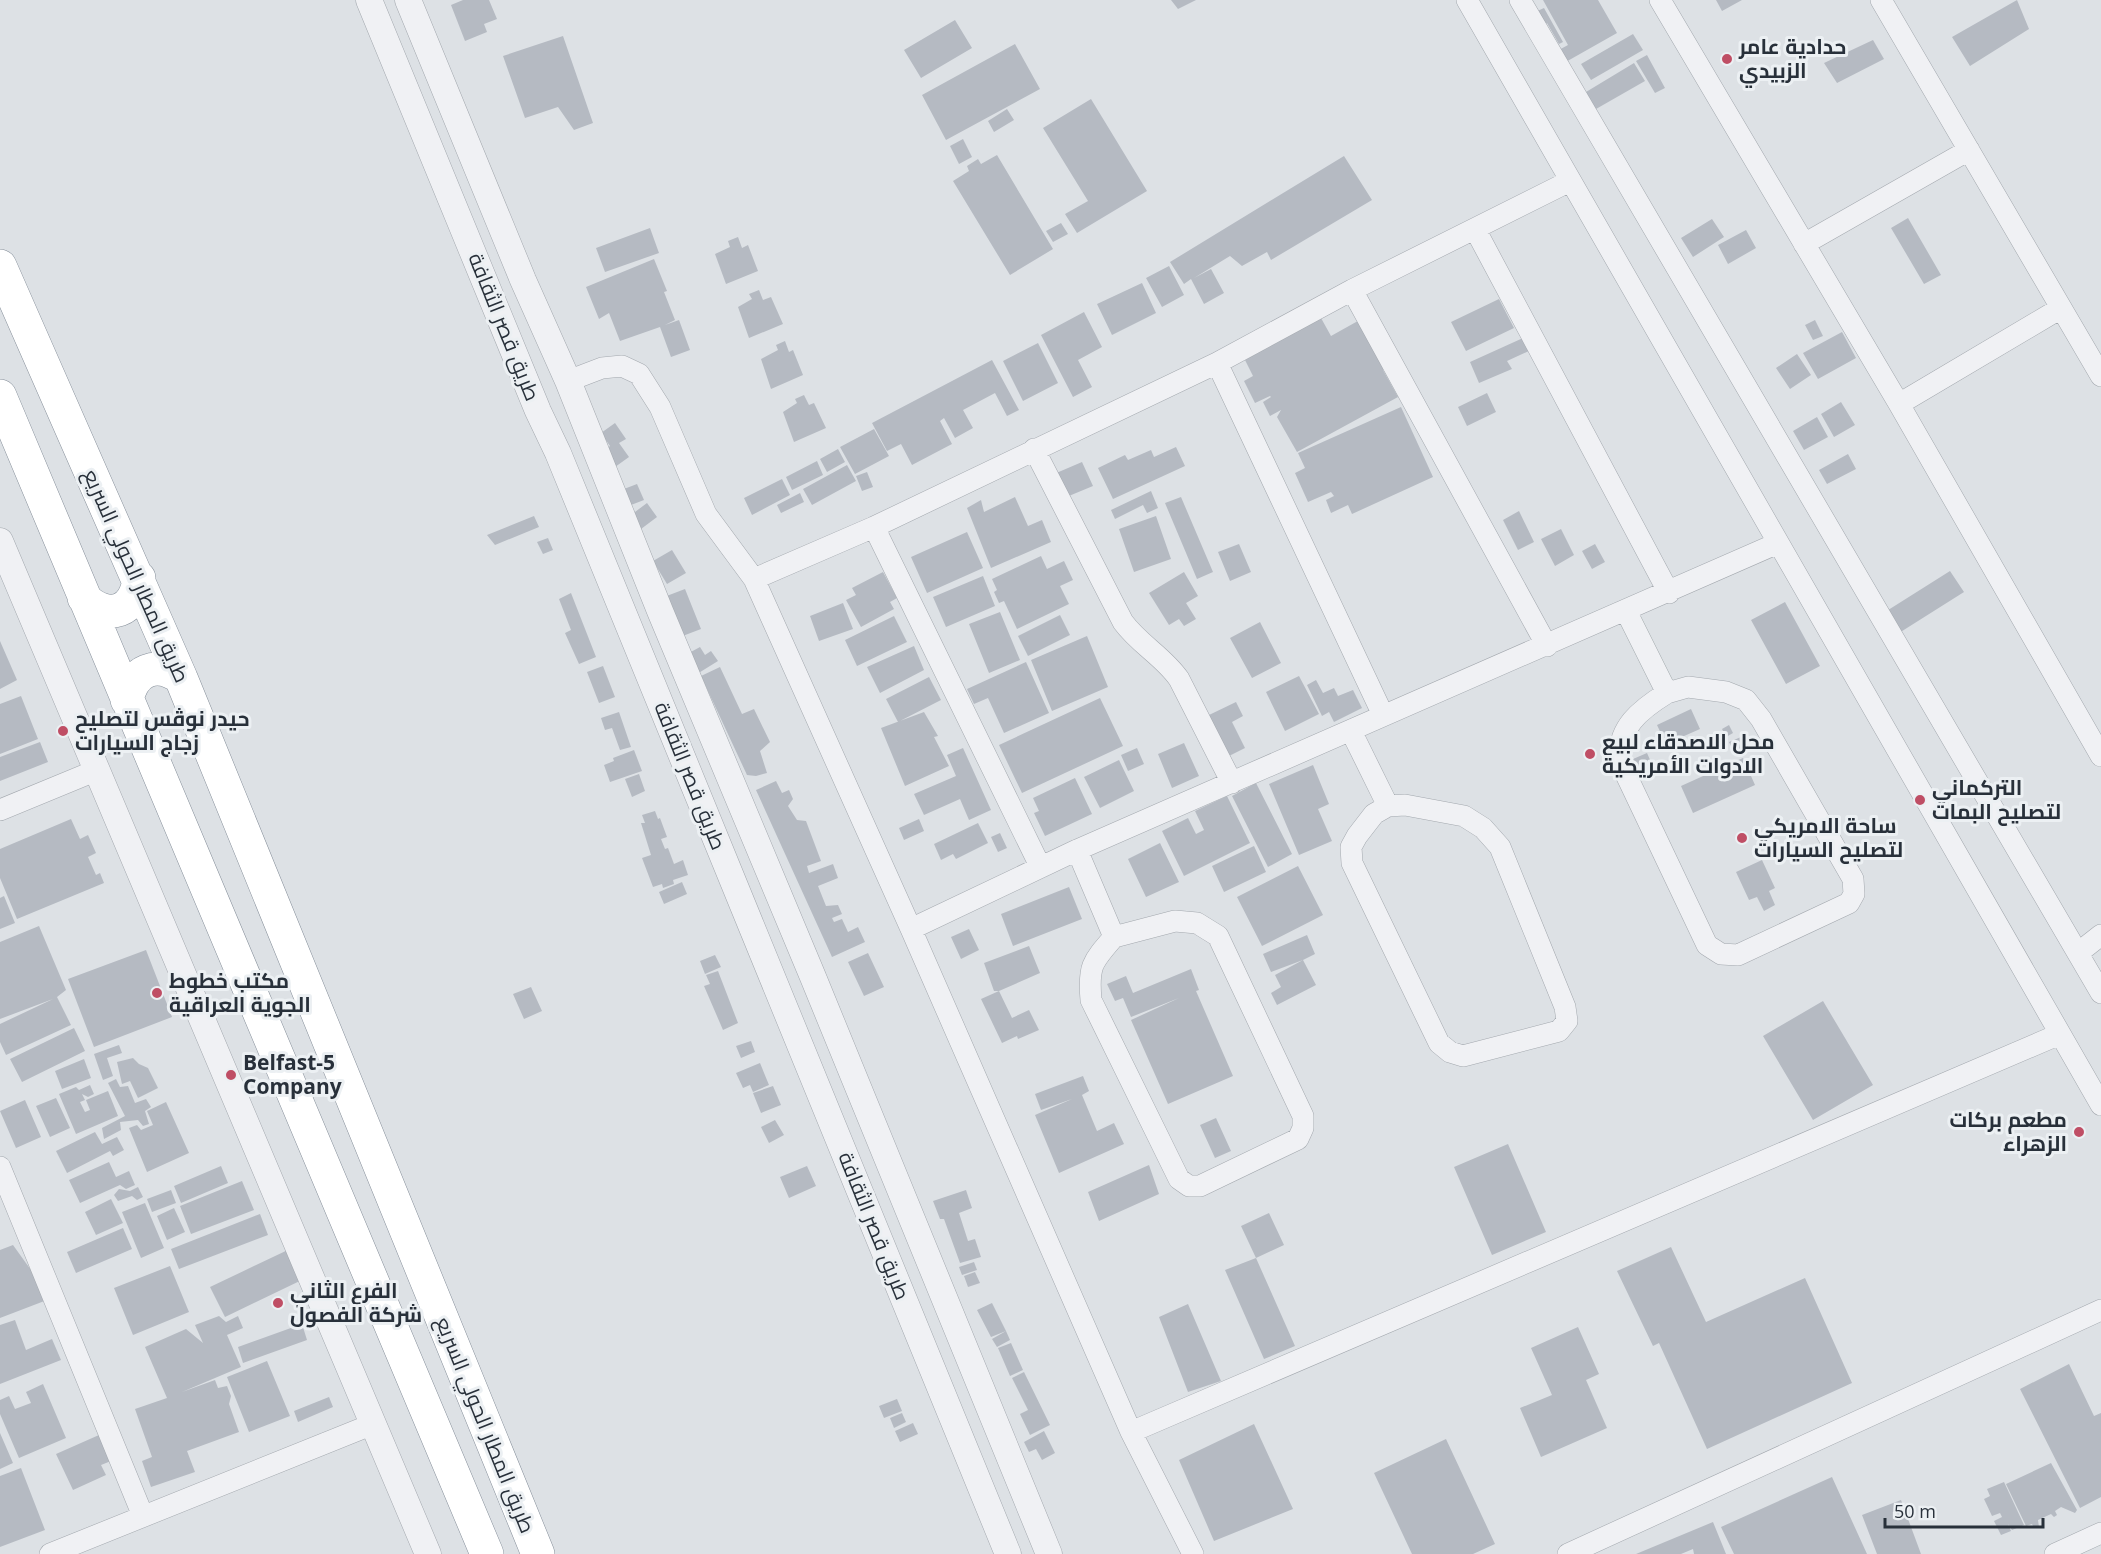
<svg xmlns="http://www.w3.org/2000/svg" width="2101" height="1554" font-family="'Open Sans',Cairo,sans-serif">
<rect width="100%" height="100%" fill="#dde1e5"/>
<path fill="#b5bac2" d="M463 0H489L497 19 484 24 487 32 465 41 451 5Z
M1171 0H1196L1178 9Z
M1543 0H1598L1617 33 1564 63 1557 51 1568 45Z
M1716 0H1742L1722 11Z
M2017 0 2029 29 1970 66 1952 37Z
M1544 8 1563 42 1559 44 1547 23 1541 27 1533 13Z
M955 20 972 48 921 78 904 50Z
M1633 34 1643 50 1591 80 1581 64Z
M563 36 593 123 574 130 558 107 525 118 503 56Z
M1873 40 1884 59 1837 83 1824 63Z
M1015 44 1040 89 946 140 922 95Z
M1647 55 1665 88 1655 93 1636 61Z
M1634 63 1645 81 1596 109 1586 92Z
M1091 99 1147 191 1077 233 1065 214 1088 201 1043 128Z
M1007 109 1014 120 994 132 988 121Z
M963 139 972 157 959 164 950 146Z
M997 155 1053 249 1010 275 953 181 969 171 967 166 978 159 981 164Z
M1344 156 1372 200 1271 260 1267 252 1242 266 1230 256 1194 278 1211 269 1224 293 1204 304 1191 279 1184 284 1170 262Z
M1908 218 1941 275 1924 284 1891 228Z
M1712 219 1724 237 1693 257 1681 238Z
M1061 223 1068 234 1053 242 1046 231Z
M650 228 659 253 605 272 596 248Z
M1746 230 1756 248 1728 264 1718 245Z
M738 237 742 248 748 245 758 271 726 284 715 254 730 247 728 241Z
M654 259 667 291 664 292 675 320 665 325 679 320 690 350 671 357 660 327 620 341 609 313 599 319 586 287Z
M1169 266 1184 295 1162 307 1146 278Z
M1142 283 1156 313 1112 335 1097 304Z
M759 290 763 300 771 297 783 324 749 338 738 307 752 299 749 294Z
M1499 299 1514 328 1466 351 1451 322Z
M1084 312 1102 347 1078 360 1092 387 1073 397 1041 335Z
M1365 317 1391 366 1383 370 1398 397 1297 452 1277 417 1281 410 1270 416 1263 402 1271 397 1270 396 1255 403 1244 381 1253 376 1245 360 1321 318 1331 336Z
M1815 320 1823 336 1813 340 1805 325Z
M1842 332 1856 358 1818 379 1803 353Z
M1523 338 1529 351 1507 361 1512 369 1479 383 1470 362Z
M785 341 789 352 793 350 803 375 771 389 761 359 778 350 776 345Z
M1038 343 1058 383 1023 401 1003 361Z
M1797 354 1811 375 1790 389 1776 368Z
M992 360 1019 410 1007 416 995 393 963 410 973 428 955 438 944 418 940 421 952 444 912 465 901 444 887 451 872 423Z
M1487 393 1496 412 1467 426 1458 407Z
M804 395 809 405 814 403 826 428 794 442 783 412 797 403 795 399Z
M1841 402 1855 425 1834 437 1821 414Z
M1401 407 1433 477 1352 514 1348 505 1331 513 1326 500 1334 496 1331 492 1308 502 1295 473 1305 468 1298 453Z
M1817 417 1828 437 1804 450 1793 431Z
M615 423 626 439 619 443 629 457 615 467 604 451 610 446 601 433Z
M874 429 889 456 855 474 840 447Z
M1176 447 1185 466 1113 499 1098 468 1125 455 1128 460 1151 450 1154 457Z
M838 449 845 462 827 472 820 459Z
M1848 454 1856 469 1827 484 1819 470Z
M817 461 823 475 792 490 786 477Z
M1082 462 1093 486 1064 498 1054 474Z
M847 465 856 481 812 505 803 489Z
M867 472 873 487 862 491 856 476Z
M782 479 790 495 752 515 744 498Z
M637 484 644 500 631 505 624 489Z
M1151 491 1158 508 1147 513 1143 505 1115 519 1111 510Z
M800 493 804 502 781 513 777 505Z
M1015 497 1028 526 1042 520 1051 542 991 568 967 508 981 500 984 512Z
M1181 497 1213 572 1197 579 1165 503Z
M647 503 657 517 641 529 631 515Z
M1519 511 1534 542 1518 550 1503 520Z
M534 516 539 527 495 545 487 535Z
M1156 516 1171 559 1134 572 1119 529Z
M1561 529 1574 555 1555 566 1541 539Z
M967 532 983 568 927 593 911 557Z
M548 538 553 550 543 554 537 542Z
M1239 544 1251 572 1230 581 1218 552Z
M1595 544 1605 562 1592 569 1582 551Z
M672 550 686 573 667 584 653 561Z
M1041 556 1047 569 1064 561 1073 580 1060 586 1069 604 1017 629 1004 601 999 603 994 592 997 590 992 579Z
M1950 571 1964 592 1899 633 1885 612Z
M883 572 897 598 890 602 894 609 861 627 846 600 856 595 852 588Z
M1184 572 1198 596 1186 603 1196 619 1184 626 1179 619 1169 625 1149 593Z
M983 576 995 606 946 627 933 597Z
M685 589 701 629 680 637 664 597Z
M571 593 596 657 579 664 565 633 571 630 559 599Z
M1785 602 1820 666 1786 684 1751 620Z
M843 603 853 629 819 641 810 616Z
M1000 612 1020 660 989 673 969 624Z
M1060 615 1070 635 1028 656 1018 636Z
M894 616 907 642 857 666 845 640Z
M1260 622 1281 663 1252 678 1230 638Z
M1087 636 1108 687 1052 711 1031 660Z
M0 641 17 680 0 689Z
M914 646 924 670 880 693 867 667Z
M700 647 705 655 711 651 718 661 697 674 689 653Z
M1026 662 1049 713 1004 733 988 698 974 704 967 689Z
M603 666 615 697 599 703 587 672Z
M720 667 742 714 754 709 770 742 760 751 767 773 756 776 747 775 701 676Z
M1299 676 1319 714 1285 731 1266 692Z
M929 677 941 700 898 722 886 699Z
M1316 680 1323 693 1334 688 1338 696 1353 690 1362 708 1334 722 1329 712 1322 716 1307 685Z
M21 696 38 739 0 754V704Z
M1100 698 1123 746 1022 793 999 745Z
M1236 702 1243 716 1232 722 1245 748 1229 756 1209 715Z
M1691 709 1700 729 1666 744 1657 725Z
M619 712 631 747 620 750 612 728 605 730 601 718Z
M924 712 938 736 934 737 949 766 905 786 881 728Z
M1729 725 1733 733 1726 737 1722 729Z
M1741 737 1745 748 1734 753 1729 742Z
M40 742 48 762 0 781V757Z
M1184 743 1199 776 1172 788 1158 754Z
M963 748 991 810 969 820 960 799 924 815 914 794 956 776 947 755Z
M1137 748 1144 764 1128 771 1121 755Z
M634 750 642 771 610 782 604 765 614 761 613 758Z
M1647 753 1655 771 1641 777 1633 759Z
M1743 758 1755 785 1693 813 1681 786Z
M1119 760 1134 791 1100 808 1084 777Z
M1313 765 1329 804 1318 809 1332 841 1299 855 1269 784Z
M639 774 645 791 632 797 625 779Z
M1075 778 1092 814 1045 836 1034 813 1039 811 1033 798Z
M776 781 782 793 789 790 793 799 788 806 797 820 806 821 821 861 807 866 809 873 833 864 838 878 818 886 826 906 838 905 842 914 832 918 834 922 842 919 848 932 858 927 865 942 832 957 756 790Z
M1256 783 1292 854 1268 867 1232 796Z
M1227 796 1250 843 1184 876 1162 831 1188 818 1196 834 1204 830 1195 811Z
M655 811 658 819 660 818 667 837 661 839 665 849 668 848 674 864 683 860 688 875 673 880 674 884 663 888 662 884 653 887 642 858 651 855 641 823H645L642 815Z
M71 819 80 839 88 835 96 853 88 857 96 875 100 873 104 883 17 919 0 878V849Z
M919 819 924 831 904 840 899 828Z
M978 823 988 843 956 859 953 854 941 860 934 844Z
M1000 833 1007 848 998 852 991 837Z
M1160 843 1179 882 1146 897 1128 859Z
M1254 846 1266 872 1224 892 1212 866Z
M1762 860 1775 888 1769 891 1775 905 1764 911 1757 897 1749 900 1736 872Z
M1298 866 1323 915 1262 946 1237 897Z
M682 882 687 894 664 904 659 892Z
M1069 887 1082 919 1013 946 1001 914Z
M4 896 15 923 0 929V898Z
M39 926 66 990 57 997 71 1025 6 1055 0 1042V1024L53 999 0 1019V942Z
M969 929 979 950 961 959 951 937Z
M1307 935 1315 954 1303 960 1271 972 1263 954Z
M1029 946 1040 973 999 991H994L984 963Z
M146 950 172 1017 94 1047 68 979Z
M868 953 884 987 864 996 848 962Z
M715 955 721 967 705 974 700 961Z
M1303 960 1316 985 1277 1005 1271 993 1281 987 1275 975Z
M1191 969 1199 990 1196 991 1233 1076 1168 1104 1131 1020 1179 998 1131 1017 1123 998 1115 1001 1107 984 1126 976 1133 993Z
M718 971 738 1023 723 1030 704 986 710 984 706 975Z
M531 987 542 1011 524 1019 513 994Z
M999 991 1012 1018 1029 1010 1039 1030 1018 1039 1017 1036 1002 1043 981 999Z
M1823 1001 1873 1085 1813 1120 1763 1036Z
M74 1028 85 1051 22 1082 10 1059Z
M751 1041 755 1052 741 1058 736 1046Z
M119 1045 122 1053 107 1058 113 1076 103 1080 94 1054Z
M133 1058 139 1064 148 1068 158 1088 138 1098 130 1081 122 1084 117 1062Z
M84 1059 91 1078 62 1089 55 1071Z
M760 1063 769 1085 753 1092 750 1085 743 1088 736 1073Z
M1083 1076 1089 1091 1082 1095 1097 1131 1114 1123 1124 1144 1059 1173 1035 1115 1072 1099 1041 1110 1035 1094Z
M116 1079 120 1087 128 1086 135 1103 146 1099 151 1107 145 1111 149 1124 143 1126 138 1120 120 1122 121 1130 104 1139 102 1128 125 1116 108 1083Z
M90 1085 94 1094 88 1097 82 1094 85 1100 80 1102 85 1112 90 1110 86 1100 108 1091 118 1116 76 1134 59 1094 76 1087 79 1090Z
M773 1086 781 1105 761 1113 753 1093Z
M56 1098 70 1128 50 1137 36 1106Z
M25 1100 41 1137 16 1148 0 1111Z
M166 1102 189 1153 147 1172 129 1128 137 1125 141 1130 153 1125 147 1111Z
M1216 1118 1231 1151 1215 1158 1200 1125Z
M775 1120 784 1135 769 1143 761 1127Z
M95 1132 102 1144 117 1137 124 1150 113 1156 110 1151 67 1173 56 1151Z
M1508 1144 1546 1232 1492 1255 1454 1167Z
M109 1162 116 1177 129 1171 135 1185 126 1189 120 1185 80 1203 69 1180Z
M1149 1165 1159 1194 1099 1221 1088 1192Z
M221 1166 228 1183 181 1203 174 1186Z
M807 1166 816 1186 789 1198 780 1177Z
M242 1181 254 1210 191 1234 180 1206Z
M138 1187 143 1197 137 1200 132 1196 118 1201 114 1195 119 1189 130 1191Z
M171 1190 176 1203 152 1212 147 1199Z
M966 1190 972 1208 959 1213 968 1241 975 1239 981 1257 960 1263 944 1219H940L933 1201Z
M111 1199 123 1223 96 1235 85 1212Z
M145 1203 164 1248 141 1258 122 1212Z
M174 1208 185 1232 167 1240 157 1216Z
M1269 1213 1284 1245 1256 1258 1241 1226Z
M260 1214 268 1235 179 1269 171 1249Z
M123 1228 132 1249 76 1273 67 1252Z
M13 1245 41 1284 47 1300 0 1318V1250Z
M1671 1247 1706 1322 1805 1278 1852 1383 1707 1449 1659 1343 1653 1346 1617 1271Z
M292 1248 306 1278 225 1317 210 1287Z
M1256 1258 1295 1346 1264 1359 1225 1270Z
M974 1262 977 1270 962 1275 959 1267Z
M170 1266 189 1312 133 1335 114 1288Z
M975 1272 980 1283 968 1287 964 1276Z
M992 1303 1006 1331 991 1337 977 1310Z
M1188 1304 1221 1381 1188 1392 1159 1317Z
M219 1316 226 1322 238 1316 243 1328 227 1335 241 1367 182 1392 215 1380 218 1388 227 1386 231 1396 229 1404 239 1432 187 1451 195 1472 151 1487 142 1461 152 1457 135 1409 167 1398 145 1347 186 1329 203 1343 195 1325Z
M15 1320 26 1350 52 1339 61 1360 0 1384V1325Z
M302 1324 307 1340 243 1363 238 1347Z
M1578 1327 1599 1374 1586 1380 1607 1428 1541 1457 1520 1408 1552 1395 1531 1348Z
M1006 1331 1010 1340 997 1347 992 1339Z
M1011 1343 1023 1370 1010 1376 998 1348Z
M267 1361 290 1416 249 1432 227 1377Z
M2069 1364 2094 1416 2101 1413V1497L2080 1508 2020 1389Z
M1024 1372 1050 1425 1030 1435 1020 1414 1028 1410 1012 1378Z
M43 1384 66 1438 19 1458 0 1414V1400L9 1396 15 1409 31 1403 26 1392Z
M329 1397 333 1407 298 1422 294 1411Z
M897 1399 902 1411 884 1418 879 1406Z
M902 1413 906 1422 894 1428 890 1418Z
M913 1423 918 1434 900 1442 895 1431Z
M1254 1424 1293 1509 1214 1541 1179 1460Z
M1044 1431 1055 1453 1042 1460 1036 1449 1029 1452 1024 1442Z
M0 1433 13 1463 0 1469Z
M99 1435 111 1461 101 1465 106 1475 73 1490 56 1454Z
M1446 1439 1495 1544 1473 1554H1412L1374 1473Z
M2051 1463 2077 1510 2075 1513 2061 1507 2055 1511 2057 1515 2054 1517 2051 1514 2038 1520 2039 1527 2034 1528 2032 1524 2026 1526 2006 1484Z
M21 1468 45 1530 0 1547V1476Z
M1832 1477 1867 1554H1734L1721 1527Z
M2004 1482 2024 1525 2012 1530 2008 1524 2011 1531 2001 1535 1994 1521 2002 1517 2000 1513 1992 1516 1984 1499 1990 1496 1987 1489Z
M1901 1500 1921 1554H1877L1862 1515Z
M1713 1522 1726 1554H1694L1693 1549 1681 1554H1636Z"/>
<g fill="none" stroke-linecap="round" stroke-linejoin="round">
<g stroke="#a3a8ae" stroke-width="22">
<path id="minor" d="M1467 0 2101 1105
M1520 0 2101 993
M1660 0 1899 404 2101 756
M1881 0 2101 376
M1475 229 1669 593
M1804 244 1969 150
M1352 290 1547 646
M568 381 602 368 622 366 639 374 660 407 706 514 754 579 911 929 1131 1432 1193 1554
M1899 404 2061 308
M1034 449 1123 622C1139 644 1164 657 1179 679L1232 783
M874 527 1040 866
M754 579 874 527 1217 363
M1626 611 1667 693C1641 709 1616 728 1620 762L1707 945 1721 954 1738 955 1849 903 1854 894 1853 879 1761 719 1746 700 1726 692 1688 687 1667 693
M1383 715 1217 363 1352 290 1570 181
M1351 731 1388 806
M1405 805 1464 816 1483 828 1500 847 1565 1007 1567 1021 1559 1031 1463 1056 1450 1052 1439 1043 1352 863 1351 847 1357 836 1374 814 1388 806Z
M0 810 97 770
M1077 850 1114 937C1092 962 1088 966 1091 1000L1179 1179 1189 1186H1200L1298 1139 1303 1128V1116L1218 936 1197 923 1175 921 1114 937
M911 929 1077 850 1778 543
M2078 953 2101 935
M0 1167 143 1516
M1131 1432 2060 1034
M50 1554 373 1424
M1568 1554 2101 1310
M2055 1554 2101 1533"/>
</g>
<g stroke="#a3a8ae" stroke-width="27">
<path id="tertiary" d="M369 0 538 411 558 453 1008 1554
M408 0 523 280 568 381 660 611 813 977 1049 1554
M0 541 428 1554"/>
</g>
<g stroke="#868f9a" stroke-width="34">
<path id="trunk" d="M0 266 181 678 538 1554
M0 396 487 1554
M84 598C108 622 136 612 139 578
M127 700C133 670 156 660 181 678"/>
</g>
<use href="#minor" stroke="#f0f1f4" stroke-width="21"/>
<use href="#tertiary" stroke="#f0f1f4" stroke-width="26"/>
<use href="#trunk" stroke="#fff" stroke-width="33"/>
</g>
<g fill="#bf4e65" stroke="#ecf0f3" stroke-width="2">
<circle cx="1727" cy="59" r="6"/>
<circle cx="63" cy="731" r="6"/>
<circle cx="1590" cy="754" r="6"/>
<circle cx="1920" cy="800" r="6"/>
<circle cx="1742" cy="838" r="6"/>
<circle cx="157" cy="993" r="6"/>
<circle cx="231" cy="1075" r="6"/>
<circle cx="2079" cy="1132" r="6"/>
<circle cx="278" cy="1303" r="6"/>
</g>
<g text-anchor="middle" stroke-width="6" stroke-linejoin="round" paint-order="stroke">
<g font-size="21" font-weight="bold" fill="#28303a" stroke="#ecf0f3" text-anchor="start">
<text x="1739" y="54">حدادية عامر<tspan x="1739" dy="24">الزبيدي</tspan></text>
<text x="75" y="726">حيدر نوڤس لتصليح<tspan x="75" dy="24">زجاج السيارات</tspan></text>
<text x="1602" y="749">محل الاصدقاء لبيع<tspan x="1602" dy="24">الادوات الأمريكية</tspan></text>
<text x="1932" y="795">التركماني<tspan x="1932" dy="24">لتصليح البمات</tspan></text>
<text x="1754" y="833">ساحة الامريكي<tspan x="1754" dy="24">لتصليح السيارات</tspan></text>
<text x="169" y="988">مكتب خطوط<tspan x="169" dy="24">الجوية العراقية</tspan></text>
<text x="243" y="1070">Belfast-5<tspan x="243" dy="24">Company</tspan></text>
<text x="2067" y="1127" text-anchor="end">مطعم بركات<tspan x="2067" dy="24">الزهراء</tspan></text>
<text x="290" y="1298">الفرع الثاني<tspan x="290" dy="24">شركة الفصول</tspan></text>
</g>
<g font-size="21" fill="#28303a" stroke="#ecf0f3">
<text transform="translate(504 327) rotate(68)" y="7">طريق قصر الثقافة</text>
<text transform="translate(136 576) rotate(66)" y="7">طريق المطار الحولي السريع</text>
<text transform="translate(690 776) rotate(68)" y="7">طريق قصر الثقافة</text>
<text transform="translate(874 1226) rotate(68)" y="7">طريق قصر الثقافة</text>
<text transform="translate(485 1425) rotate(68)" y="7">طريق المطار الحولي السريع</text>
</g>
</g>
<path d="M1885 1518v9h158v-9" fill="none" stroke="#28303a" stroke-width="3"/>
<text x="1894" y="1518" font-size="18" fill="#28303a" stroke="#ecf0f3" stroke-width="4.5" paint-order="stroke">50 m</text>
</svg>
